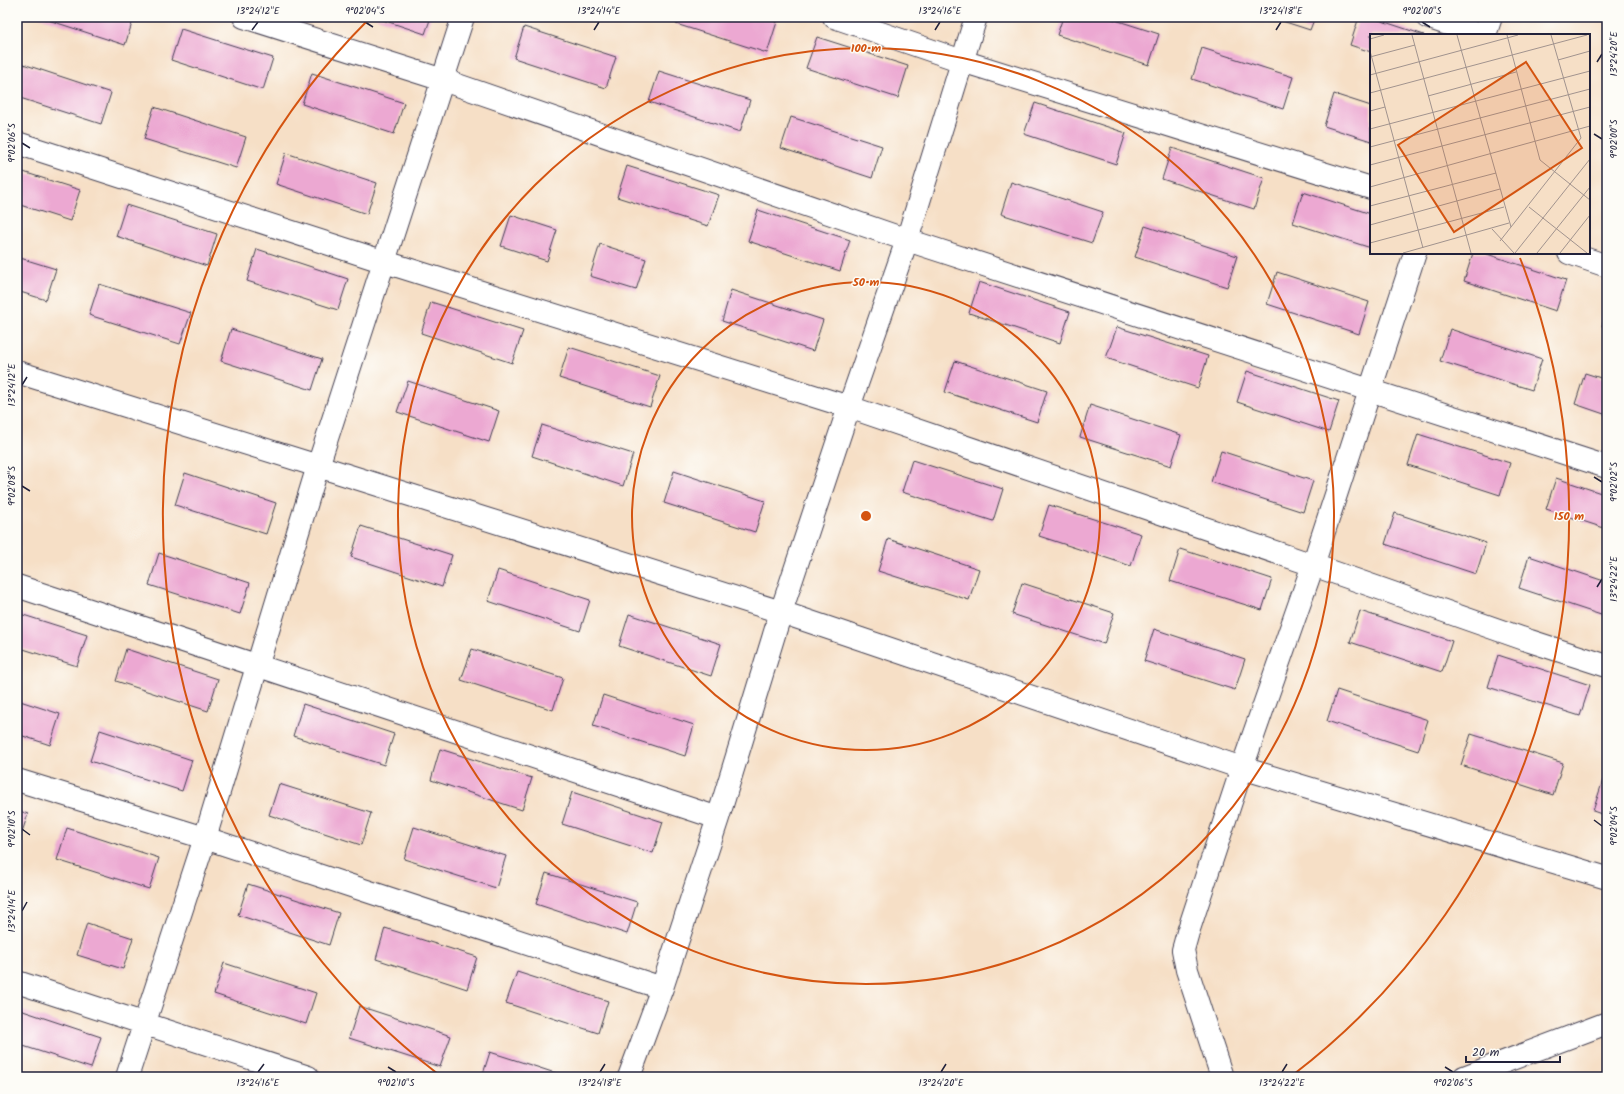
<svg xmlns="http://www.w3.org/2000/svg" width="1624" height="1094" font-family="Kalam,sans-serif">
<rect width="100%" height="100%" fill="#fdfcf7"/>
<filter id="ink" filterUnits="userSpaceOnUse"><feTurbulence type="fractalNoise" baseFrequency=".025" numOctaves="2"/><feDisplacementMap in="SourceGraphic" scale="8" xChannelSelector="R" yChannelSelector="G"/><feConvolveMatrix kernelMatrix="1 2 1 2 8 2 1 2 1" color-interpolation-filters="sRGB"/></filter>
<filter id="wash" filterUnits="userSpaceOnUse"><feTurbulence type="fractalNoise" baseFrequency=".012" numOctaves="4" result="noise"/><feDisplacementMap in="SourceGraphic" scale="16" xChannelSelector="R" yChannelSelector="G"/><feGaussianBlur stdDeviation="0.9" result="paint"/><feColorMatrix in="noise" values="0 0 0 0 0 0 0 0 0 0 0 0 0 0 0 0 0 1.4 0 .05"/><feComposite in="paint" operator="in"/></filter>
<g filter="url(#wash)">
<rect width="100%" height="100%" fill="#f6dfc6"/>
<g id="blocks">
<path fill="#eca8d2" d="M39 17H134L125 45Z
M374 17H431L425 34Z
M678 17H763L777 22 767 53 676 24Z
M1063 17H1106L1159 34 1149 65 1057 35Z
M1270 17H1315L1310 30Z
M1359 17H1370L1424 35H1371V52L1350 45Z
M524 27 616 57 606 88 514 58Z
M181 29 273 58 263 90 171 60Z
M817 37 908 66 898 98 806 68Z
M1202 48 1293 77 1283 109 1192 79Z
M20 63 111 93 101 124 17 97V72Z
M659 71 750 100 740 132 649 102Z
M312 73 404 103 394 134 302 104Z
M1334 94 1371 106V141L1324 126Z
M1035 103 1126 133 1116 164 1024 134Z
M154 107 246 137 236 168 144 139Z
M791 117 882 146 872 178 781 148Z
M1172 148 1264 178 1254 209 1162 179Z
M286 153 377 183 367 214 276 184Z
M627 166 719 195 708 226 617 197Z
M17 170 80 190 70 221 17 204Z
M1011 182 1103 212 1092 243 1001 214Z
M1303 192 1371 214V248L1293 223Z
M126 205 217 234 207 266 116 236Z
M758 210 850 240 840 271 748 241Z
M511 215 557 230 547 261 501 246Z
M1145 226 1237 256 1227 287 1135 257Z
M600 244 646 259 636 290 590 276Z
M257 249 348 279 338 310 247 281Z
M1473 253H1484L1566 280 1556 311 1464 281Z
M17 257 56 269 46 300 17 291Z
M1277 272 1369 302 1359 334 1267 304Z
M979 282 1070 312 1060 343 969 313Z
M99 284 191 313 180 344 89 315Z
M731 290 823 320 813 351 722 321Z
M431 302 523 331 512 363 421 333Z
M1607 311V328L1602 326Z
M1117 327 1208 356 1198 388 1106 358Z
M231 329 322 359 312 390 221 361Z
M1450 329 1542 359 1532 390 1440 361Z
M569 347 660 376 650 407 559 378Z
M955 361 1047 391 1037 422 945 392Z
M1247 371 1339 401 1329 432 1237 402Z
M1585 373 1607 380V415L1575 404Z
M408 381 499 411 489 442 397 412Z
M1090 405 1181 435 1171 466 1080 437Z
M542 425 633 454 623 486 532 456Z
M1418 434 1510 463 1500 495 1408 465Z
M1221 451 1313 481 1303 512 1211 482Z
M912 460 1003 489 993 521 902 492Z
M674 471 765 501 755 532 664 503Z
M185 473 276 503 266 534 175 505Z
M1556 478 1607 495V529L1546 509Z
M1049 505 1141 534 1131 566 1039 536Z
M1395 513 1486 543 1476 574 1385 544Z
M361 526 452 555 442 587 351 557Z
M888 539 979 569 969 600 878 571Z
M1180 549 1272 579 1262 610 1170 581Z
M159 553 250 583 240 614 149 585Z
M1529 556 1607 582V617L1519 588Z
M498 570 590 600 580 631 488 601Z
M1022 583 1114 613 1104 644 1012 614Z
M1360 611 1452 641 1442 672 1350 642Z
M17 613 87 635 77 666 17 647Z
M629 614 721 644 711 676 619 646Z
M1154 629 1245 659 1235 690 1144 661Z
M126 649 218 679 208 711 116 681Z
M472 649 563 678 553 710 461 680Z
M1498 655 1590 685 1580 716 1488 687Z
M1337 690 1428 720 1418 751 1327 721Z
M603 695 694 725 685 756 593 726Z
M17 700 60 714 50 745 17 734Z
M303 704 394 734 384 765 293 736Z
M100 730 192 760 182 791 90 761Z
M1471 734 1563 763 1553 795 1461 765Z
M440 749 532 778 522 810 431 780Z
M1603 780 1607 781V816L1593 811Z
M279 784 371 813 361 845 269 815Z
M572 792 663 822 653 853 562 824Z
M17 810 28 814 17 847Z
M414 827 506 856 496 888 404 859Z
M67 828 159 858 149 889 57 860Z
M546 873 637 902 627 934 536 904Z
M248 884 339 913 329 945 238 915Z
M87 923 133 938 123 969 77 955Z
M385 928 477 957 467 989 376 959Z
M224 963 316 993 306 1024 214 994Z
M517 972 608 1001 598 1033 506 1003Z
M359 1006 451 1036 440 1067 349 1038Z
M17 1009 101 1037 91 1068 17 1044Z
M490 1052 537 1067 567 1077H482Z"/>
</g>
</g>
<g filter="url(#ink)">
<use href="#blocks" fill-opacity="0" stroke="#423e50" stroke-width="1"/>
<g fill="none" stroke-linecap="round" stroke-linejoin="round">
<g stroke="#423e50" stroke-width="24">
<path id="minor" d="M244 17 443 80 907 240 1607 467
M834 17 962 61 1371 188
M1427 17 1481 35
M1485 35 1491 17
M17 143 385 262 849 407 1313 565 1530 641 1607 666
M1569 253 1607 266
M17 372 318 466 781 612 1242 768 1607 878
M17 586 718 818
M17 780 205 838 662 988
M17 982 308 1077
M127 1077 205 838 318 466 463 17
M629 1077 662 988 718 818 781 612 849 407 907 240 976 17
M1222 1077 1187 970 1183 950 1188 932 1242 768 1313 565 1415 253
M1464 1077 1607 1023"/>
</g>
<use href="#minor" stroke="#fff" stroke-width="22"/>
</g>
</g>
<path fill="none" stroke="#22223b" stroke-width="1.5" d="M365 22 373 27M1422 22 1430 27M252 30 258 22M594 30 599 22M935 30 940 22M1276 30 1281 22M1597 62 1602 54M1594 134 1602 139M22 143 30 148M22 385 27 377M1594 477 1602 482M22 486 30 491M1597 587 1602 579M1594 820 1602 826M22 829 30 835M22 911 27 902M388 1067 396 1072M1445 1067 1453 1072M258 1072 264 1064M600 1072 605 1064M941 1072 946 1064M1282 1072 1287 1064"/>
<g fill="none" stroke="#d45411" stroke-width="2">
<circle cx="866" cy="516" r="234"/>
<circle cx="866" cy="516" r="468"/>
<path d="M438 1074A703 703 0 0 1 369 19M1520 258A703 703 0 0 1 1294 1074"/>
</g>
<g transform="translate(1370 34)">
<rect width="220" height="220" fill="#f6dfc6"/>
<path fill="none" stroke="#a1938e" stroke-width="1" d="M42 1 101 219M87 1 141 193M137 1 170 126 220 166M0 5 14 1M0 17 53 214M0 23 45 11M188 26 220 17M0 41 148 1M0 59 217 1M58 62 146 38M0 77 15 73M0 95 220 37M0 113 220 55M0 131 220 73M0 153 220 92M0 172 126 139M159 173 217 219M0 191 130 155M122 195 144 219M130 207 211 104 181 1M0 209 134 173M33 219 139 189M145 219 220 125M167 219 220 153M190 219 220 181"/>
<path fill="#d45411" fill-opacity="0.15" stroke="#d45411" stroke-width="2" d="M156 28 212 114 84 198 28 111Z"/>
<rect width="220" height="220" fill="none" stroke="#22223b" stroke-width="2"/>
</g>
<circle cx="866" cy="516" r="6" fill="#d45411" stroke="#fdfcf7" stroke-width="2"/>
<g font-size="12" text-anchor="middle" font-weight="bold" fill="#d45411" stroke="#fdfcf7" stroke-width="3" stroke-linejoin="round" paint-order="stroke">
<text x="866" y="52">100 m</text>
<text x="866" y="286">50 m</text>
<text x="1569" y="520">150 m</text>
</g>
<rect width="1624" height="1094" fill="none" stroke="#fdfcf7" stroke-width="44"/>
<path d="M1466 1056v6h94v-6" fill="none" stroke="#22223b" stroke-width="2"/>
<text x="1472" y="1056" font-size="12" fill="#22223b" stroke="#fdfcf7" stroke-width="3" paint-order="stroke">20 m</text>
<rect x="22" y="22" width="1580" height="1050" fill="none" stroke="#22223b" stroke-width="1.5"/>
<g font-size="10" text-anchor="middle" fill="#22223b">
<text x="258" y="14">13°24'12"E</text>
<text x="365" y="14">9°02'04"S</text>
<text x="599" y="14">13°24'14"E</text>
<text x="940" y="14">13°24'16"E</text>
<text x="1281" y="14">13°24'18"E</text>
<text x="1422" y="14">9°02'00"S</text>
<text transform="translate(1613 54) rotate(-90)" y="4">13°24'20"E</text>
<text transform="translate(1613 139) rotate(-90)" y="4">9°02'00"S</text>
<text transform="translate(11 143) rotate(-90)" y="4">9°02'06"S</text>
<text transform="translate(11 385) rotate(-90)" y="4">13°24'12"E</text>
<text transform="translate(1613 482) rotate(-90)" y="4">9°02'02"S</text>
<text transform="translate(11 486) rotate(-90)" y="4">9°02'08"S</text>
<text transform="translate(1613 579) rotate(-90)" y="4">13°24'22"E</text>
<text transform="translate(1613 826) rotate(-90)" y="4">9°02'04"S</text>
<text transform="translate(11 829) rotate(-90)" y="4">9°02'10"S</text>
<text transform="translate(11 911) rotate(-90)" y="4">13°24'14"E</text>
<text x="258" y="1086">13°24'16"E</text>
<text x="396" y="1086">9°02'10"S</text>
<text x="600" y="1086">13°24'18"E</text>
<text x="941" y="1086">13°24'20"E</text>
<text x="1282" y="1086">13°24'22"E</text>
<text x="1453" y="1086">9°02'06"S</text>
</g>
</svg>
